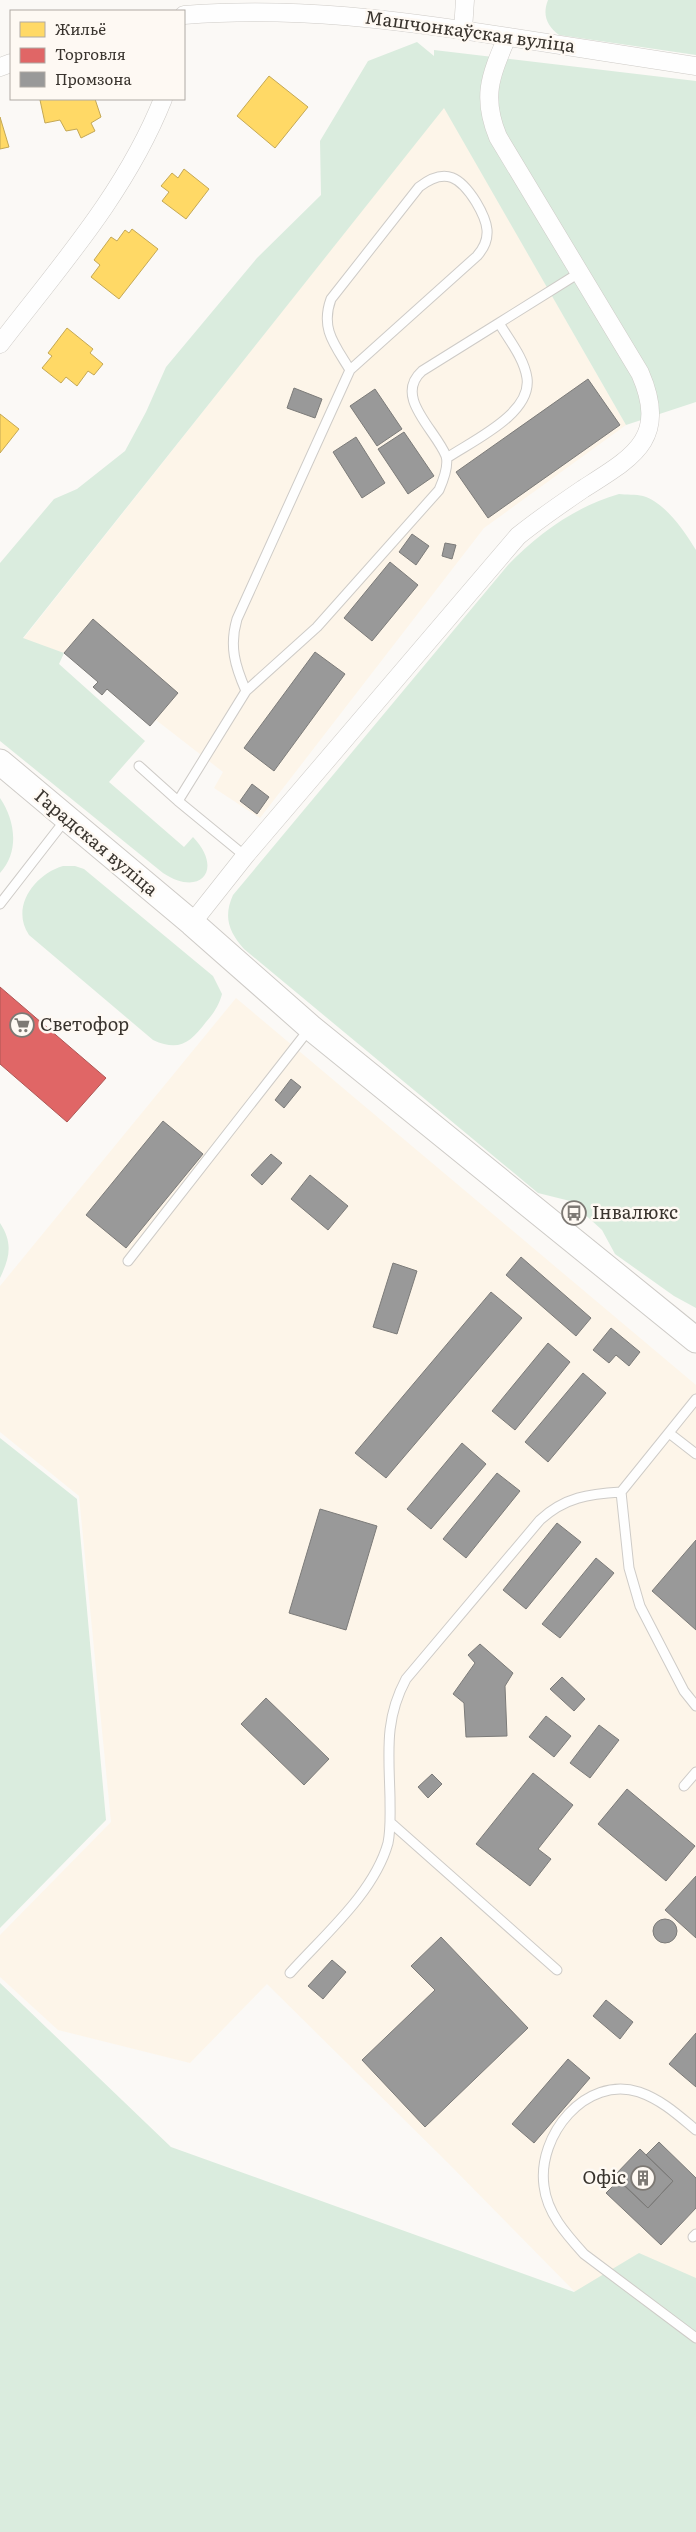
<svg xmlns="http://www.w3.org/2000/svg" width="696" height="2532" font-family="Literata,serif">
<rect width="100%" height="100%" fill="#fbf9f6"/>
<path fill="#fdf5e9" d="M444 107 626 425 484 528 260 818 214 788 223 772 156 720 150 726 64 653 23 639Z
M236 998 696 1385V2415L447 2162 267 1984 190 2063 58 2030 0 1977V1935L111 1822 79 1496 0 1432V1286Z"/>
<path fill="#daecde" d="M548 0H696V55L559 35C547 26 542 15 548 0Z
M417 42 434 56V50L696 81V402L626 425 444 108 23 638 64 653 59 664 145 741 109 782 184 847 193 837C224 869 201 898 163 873L0 741V563L54 499 77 489 125 451 146 412 166 367 257 258 321 195 320 141 368 61Z
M619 494C626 495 636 494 643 496 666 503 684 531 696 550V1308L674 1296 615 1254 602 1230 570 1201 538 1193 244 949C229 932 223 917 233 895L508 565C538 534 576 506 619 494Z
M0 798C15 820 20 851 0 873Z
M63 866H75L84 869 213 976 222 994C219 1005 214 1013 206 1022 190 1043 179 1052 153 1040L29 935C10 907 35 874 63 866Z
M0 1223C13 1243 10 1257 0 1278Z
M0 1438 77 1499 106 1820 0 1928Z
M0 1983 171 2147 574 2292 639 2253 696 2278V2532H0Z"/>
<path fill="#ffd966" stroke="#c4a855" d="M269 76 308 107 275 148 237 116Z
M44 99H95L101 117 91 123 95 131 81 138 77 129 66 131 60 120 45 123 40 100Z
M0 117 9 147 0 149Z
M184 169 209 189 186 219 162 201 169 192 161 186 172 173 178 178Z
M132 229 158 249 119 299 91 277 100 265 94 260 111 237 117 241 125 230 129 233Z
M67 328 93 349 90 353 103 364 94 375 88 371 77 386 66 377 61 383 42 368 52 356 48 353Z
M0 414 19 429 0 453Z"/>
<path fill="#e06666" stroke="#ae5755" d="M0 987 106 1078 67 1122 0 1064Z"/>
<path fill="#999" stroke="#7c7b79" d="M588 379 620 425 488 518 456 472Z
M294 388 322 399 315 418 287 408Z
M375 389 402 429 377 446 350 406Z
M404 432 434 476 408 494 378 449Z
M356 437 385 483 362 498 333 452Z
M412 534 429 546 416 565 399 552Z
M445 543 456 545 452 559 442 556Z
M390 562 418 585 372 641 344 618Z
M93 619 178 693 150 726 107 689 102 695 93 687 98 682 64 653Z
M315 652 345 674 274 771 244 748Z
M252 784 269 797 257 814 240 801Z
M291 1079 301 1087 284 1108 275 1100Z
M163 1121 203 1154 126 1248 86 1215Z
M271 1154 282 1163 262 1185 251 1175Z
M310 1175 348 1206 328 1230 291 1199Z
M521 1257 591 1318 576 1336 506 1275Z
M393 1263 417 1271 397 1334 373 1327Z
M491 1292 522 1318 386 1478 355 1453Z
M611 1328 640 1352 629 1366 616 1355 609 1363 593 1350Z
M548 1343 570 1362 515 1430 492 1411Z
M583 1373 606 1393 548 1462 525 1442Z
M462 1443 486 1464 431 1529 407 1509Z
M497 1473 520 1491 466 1558 443 1539Z
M320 1509 377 1526 346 1630 289 1613Z
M557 1523 581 1542 526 1609 503 1590Z
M696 1540V1630L652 1591Z
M596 1558 614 1573 560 1638 542 1624Z
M480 1644 513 1673 505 1686 507 1736 466 1737 464 1703 453 1694 475 1663 468 1655Z
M562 1677 585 1699 574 1711 550 1689Z
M266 1698 329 1759 304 1785 241 1724Z
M546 1716 571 1736 554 1757 529 1737Z
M599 1725 619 1740 590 1778 570 1763Z
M533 1773 573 1805 538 1849 551 1859 530 1886 476 1844Z
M432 1774 442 1784 428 1798 418 1787Z
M627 1789 695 1846 666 1881 598 1824Z
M696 1876V1938L665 1910Z
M653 1931a12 12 0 1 1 24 0a12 12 0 1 1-24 0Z
M441 1937 528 2028 425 2127 362 2060 435 1990 411 1966Z
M332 1960 346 1972 323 1999 308 1986Z
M606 2000 633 2022 620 2039 593 2016Z
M696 2033V2087L669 2064Z
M568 2059 590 2078 534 2143 512 2124Z
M659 2142 696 2178V2208L661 2245 606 2193 619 2180 648 2208 673 2181 646 2155Z
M640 2149 673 2181 648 2208 614 2176Z"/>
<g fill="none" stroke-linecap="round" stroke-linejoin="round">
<g stroke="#cecbc7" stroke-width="11">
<path id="lane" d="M499 323 579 273
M246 691C235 666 229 646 237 619L350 370 477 256C493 238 488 222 476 202 461 178 446 166 419 187L331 299C320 329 335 345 350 370
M139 766 178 801
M245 856 178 801 246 691 317 627 439 490C443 481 449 466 446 456 436 430 393 397 422 371L499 323C509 340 524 358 527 378 532 414 472 441 447 458
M0 904 66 819
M128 1261 310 1028
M669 1433 696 1454
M621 1492 629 1568 640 1606 684 1691 696 1706
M684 1786 696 1772
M390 1822 557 1970
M290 1973C324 1935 374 1893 388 1843 391 1828 390 1813 390 1798 389 1753 384 1720 406 1679L540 1520C565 1497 589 1494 621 1492L696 1399
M696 2130C678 2115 662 2100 639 2092 585 2075 537 2136 544 2186 547 2213 566 2234 584 2254L696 2338
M693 2237 696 2234"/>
</g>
<g stroke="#cecbc7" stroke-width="19">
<path id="street" d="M184 15C295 6 399 20 508 37 571 47 633 56 696 66
M463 30 465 0
M0 67 11 63
M0 344C60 266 126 192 163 99
M192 923 245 856 518 536C539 519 561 504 583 489 633 457 669 439 640 373L498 137C481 96 491 75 507 37"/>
</g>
<g stroke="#cecbc7" stroke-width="27">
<path id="secondary" d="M0 762 192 923 310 1027 696 1340"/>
</g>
<use href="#lane" stroke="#fefefe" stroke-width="9"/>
<use href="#street" stroke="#fefefe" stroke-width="18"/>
<use href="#secondary" stroke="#fefefe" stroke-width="25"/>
</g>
<defs>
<g id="supermarket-ring" transform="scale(1.25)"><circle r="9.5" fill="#fef9f3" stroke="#7d7974" stroke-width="1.5"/><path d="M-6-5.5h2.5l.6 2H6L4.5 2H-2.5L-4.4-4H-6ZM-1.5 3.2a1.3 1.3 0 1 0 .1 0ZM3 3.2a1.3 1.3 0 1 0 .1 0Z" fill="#7d7974"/></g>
<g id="bus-ring" transform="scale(1.25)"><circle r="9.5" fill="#fef9f3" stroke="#7d7974" stroke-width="1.5"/><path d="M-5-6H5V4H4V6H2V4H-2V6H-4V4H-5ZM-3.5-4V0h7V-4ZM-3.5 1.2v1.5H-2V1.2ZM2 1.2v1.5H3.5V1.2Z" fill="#7d7974"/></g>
<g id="building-ring" transform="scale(1.25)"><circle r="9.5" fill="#fef9f3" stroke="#7d7974" stroke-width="1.5"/><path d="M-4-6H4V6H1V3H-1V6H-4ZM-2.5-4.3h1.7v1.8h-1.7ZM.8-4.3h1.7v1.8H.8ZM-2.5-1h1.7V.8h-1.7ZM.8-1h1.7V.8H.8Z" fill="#7d7974"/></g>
</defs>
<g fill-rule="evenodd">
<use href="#supermarket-ring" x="22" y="1025"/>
<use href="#bus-ring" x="574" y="1213"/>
<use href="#building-ring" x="643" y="2178"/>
</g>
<g text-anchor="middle" stroke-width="5" stroke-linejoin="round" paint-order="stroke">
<g font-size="18" fill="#39342e" stroke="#fef9f3">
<text transform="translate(470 32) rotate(8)" y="6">Машчонкаўская вуліца</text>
<text transform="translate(96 843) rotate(40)" y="6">Гарадская вуліца</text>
</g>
<g font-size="18" fill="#39342e" stroke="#fef9f3" text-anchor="start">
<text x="40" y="1031">Светофор</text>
<text x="592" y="1219">Інвалюкс</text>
<text x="626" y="2184" text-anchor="end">Офіс</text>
</g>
</g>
<rect x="10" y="10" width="175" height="90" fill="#fef9f3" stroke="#afaaa4"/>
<rect x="20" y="22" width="25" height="15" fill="#ffd966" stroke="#afaaa4"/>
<text x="55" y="35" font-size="15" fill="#39342e">Жильё</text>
<rect x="20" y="48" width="25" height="15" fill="#e06666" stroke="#afaaa4"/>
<text x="55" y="60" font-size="15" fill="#39342e">Торговля</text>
<rect x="20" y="72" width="25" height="15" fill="#999999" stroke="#afaaa4"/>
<text x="55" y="85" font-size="15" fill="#39342e">Промзона</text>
</svg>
